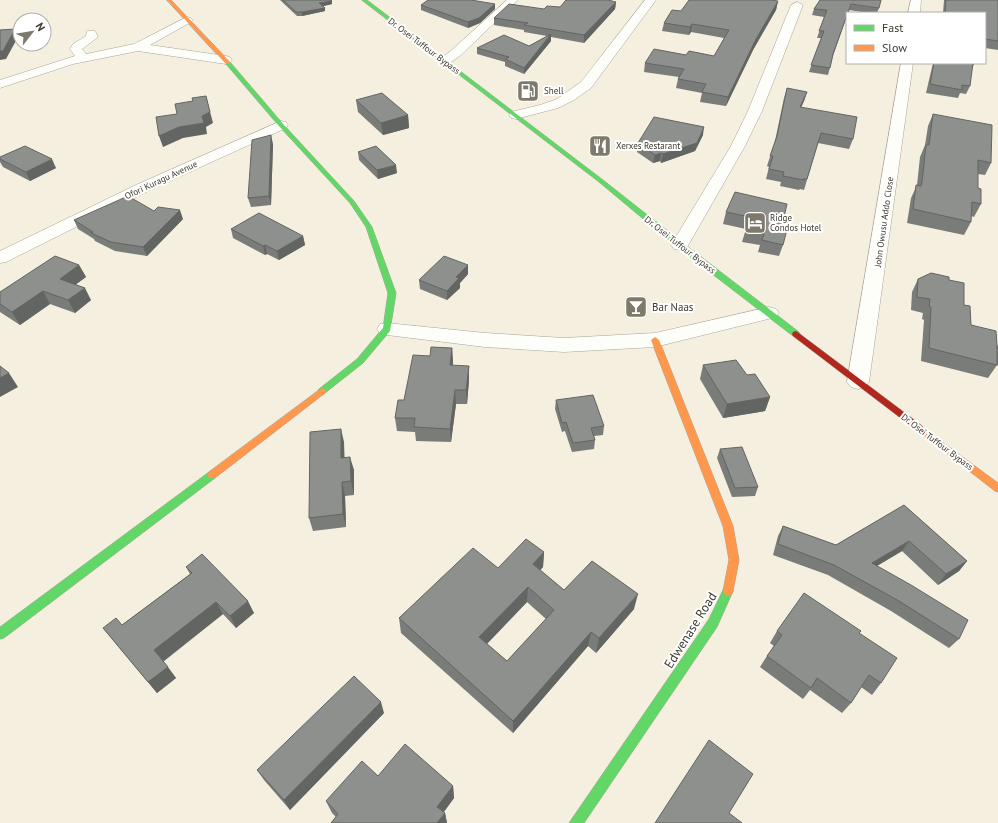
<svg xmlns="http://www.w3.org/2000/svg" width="998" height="823" font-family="'PT Sans',sans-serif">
<rect width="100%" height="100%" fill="#f4efdf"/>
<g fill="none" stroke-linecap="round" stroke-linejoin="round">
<g stroke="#a8a498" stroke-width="1">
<path id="street" d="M507 0H518L461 55 448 64H440L438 61 453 49Z
M645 0H656L591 88 574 100 558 108 516 119 511 118 509 115 511 112 540 105 557 99 581 82Z
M911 0H921L920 13H908Z
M797 2 803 5 762 111 745 146 686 249 680 250 674 249 671 245 731 146 748 111 791 5Z
M187 17 191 18 193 20 191 22 150 45 226 56 230 57 232 60 230 63 226 64 138 51 73 64 0 88V80L75 56 70 49 73 44 86 36 87 31H95L98 37 82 49 86 54 134 44Z
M901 63H913L869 382 865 387 858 389 851 387 847 382Z
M281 121 286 122 288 125 286 128 148 191 6 262 0 263V251L136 185Z
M769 307 776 309 779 313 776 317 655 347 564 352 485 347 387 335 380 334 377 329 380 324 387 323 485 333 564 338 655 333Z"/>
</g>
<g stroke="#a8a498" stroke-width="1">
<path id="fast" d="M362 0H367L603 180 683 243 799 332 800 334 799 336H793L677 247 599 182Z
M226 62H230L283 124 354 201 372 227 396 293 390 331 363 363 325 393H319L318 391 319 389 357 359 383 328 388 293 366 227 350 203 279 126 226 64Z
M212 471 215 472 217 475 215 478 4 638 0 639V627L209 472Z
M728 586 732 588 733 591 717 627 584 823H569L709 619 724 588Z"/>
</g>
<g stroke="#a8a498" stroke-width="1">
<path id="slow" d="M167 0H171L230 62V64H226Z
M655 337 659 340 733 526 739 560 733 591 732 594 728 596 724 594 723 591 729 560 723 526 651 340Z
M322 388 325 389 326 391 325 393 215 478H209L207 475 209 472Z
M918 424 998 483V492L995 491 915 429 913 427 915 425Z"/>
</g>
<g stroke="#a8a498" stroke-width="1">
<path id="jam" d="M796 331 921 425 923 427 921 429H915L793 336 792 334 793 332Z"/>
</g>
<use href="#street" fill="#fdfdfa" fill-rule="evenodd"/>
<use href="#fast" fill="#63d668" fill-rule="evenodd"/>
<use href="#slow" fill="#ff974d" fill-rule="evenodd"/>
<use href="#jam" fill="#b3261e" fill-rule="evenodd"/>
</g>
<path fill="#797c78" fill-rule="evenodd" d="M280 0H331L332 1V4L323 6 325 8V11L302 16H297Z
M733 0 778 1 776 10 753 50 726 106 700 102 702 93 676 88 678 79 679 77 644 72 645 63 686 55 714 56 724 38 691 32 689 35 662 31 664 23 681 11Z
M820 0 879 8 877 13H868L849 10 833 56 828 75 809 72 821 38H817L824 17 812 15 814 9Z
M944 0H998V50L985 48V13H943Z
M616 2 615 9 584 43 551 37V41L524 74 505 66V62L477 54V48L529 46 547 36 524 32V30L494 25V18L544 9Z
M421 5 495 9 480 23 468 28 421 10Z
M933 63H975L972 68 970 86 966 94 960 93 958 98 926 93Z
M787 88 807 92 804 101 801 107 853 139 849 149 818 143 804 190 800 189 799 190 780 186 781 182 766 179 769 167 767 166 775 141 784 98Z
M356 100 408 115 409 128 383 135 358 112Z
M933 114 991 163 985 175 978 174V188L981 204 974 217 971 216V222L964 235 907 223 911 198 917 185 920 157 925 145 928 126Z
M703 135 695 151 661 163 660 161 653 163 637 152 638 143Z
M273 144 271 205 251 207 248 198Z
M358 152 397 173 378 179 359 160Z
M0 157 56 168 30 181 3 167 0 162Z
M154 211 183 219 147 256 115 251 95 241 94 239 78 229 74 220Z
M726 212 784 217 783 245 779 256 758 252 760 245 742 242 746 229 723 224Z
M231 229 303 236 305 245 279 260 267 254 265 255 233 238Z
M79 265 86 277 76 284 91 300 75 313 50 304 20 325 0 312V292Z
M468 265V274L460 283V288L447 300 420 289 419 280Z
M918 279 949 280 964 305 971 325 997 346H998V366L997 365 988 378 921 361 924 320 922 319 923 313 911 310 912 292Z
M452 348 453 362V366H469V380L467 404H456L451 442 416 441 415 432 397 431 395 418 430 356Z
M703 365 747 375 770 397 765 411 723 418 700 379Z
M556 400 604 426 603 435 594 436 595 440 594 449 572 452 565 431 562 432 555 409Z
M344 442V457L354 470V495L345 496 346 527 313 531 309 518Z
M720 449 758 487 755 496 732 497 717 458Z
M904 505 967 561 959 571 938 585 902 551 877 566 959 639 949 648 891 611 828 575 773 555 778 536 783 526 836 545Z
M544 552 543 567 540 570 564 590 634 609 596 653 588 646 513 733 401 633 399 618 498 568ZM527 602 546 619 507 661 487 644Z
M186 567 254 613 236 628 223 614 163 662 176 678 157 693 103 628 122 625 190 574Z
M777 631 859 633 881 683 872 695 861 687 851 703 842 713 810 690 803 699 760 667 767 656 774 646 770 643Z
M384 713 290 810 264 780 257 770Z
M378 776 453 786 454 798 444 812 445 813 447 823H331L336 817 332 813 326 801Z"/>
<path fill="#636562" d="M332 1V4L320 7 319 3Z
M778 1 776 10 753 50 726 106 728 97 755 41Z
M616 2 615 9 584 43V35Z
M495 4V9L480 23 468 28V22Z
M325 8V11L302 16V12Z
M692 24 691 32 689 35 690 27Z
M15 29 18 37 6 59 0 60V51Z
M551 34V41L524 74V68Z
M807 92 804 101 797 117 800 107Z
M206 96 213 123 206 127 207 134 183 138 163 147 159 136Z
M408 115 409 128 383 135 381 123Z
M704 127 703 135 695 151 661 163 663 154Z
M271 135 273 144 271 205 269 196Z
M661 153 660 161 653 163 655 155Z
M52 159 56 168 30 181 26 172Z
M396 165 397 173 378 179 377 170Z
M180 210 183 219 147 256 143 247Z
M303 236 305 245 279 260 277 251Z
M265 245 267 254 265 255 263 246Z
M79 265 86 277 67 291 60 279Z
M468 265V274L460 283V288L447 300V291L456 277Z
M85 288 91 300 75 313 68 300Z
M43 291 50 304 20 325 12 312Z
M452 348 453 362 451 379 450 365Z
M469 366V380L467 404 466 390Z
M9 373 18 387 0 397V378Z
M455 390 456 404 451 442 450 429Z
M770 397 765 411 723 418 727 404Z
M341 429 344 442 345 471 341 458Z
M350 457 354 470V495L351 481Z
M342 482 345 496 346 527 343 514Z
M909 541 902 551 865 573 872 563Z
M544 552 543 567 532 579 533 564Z
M967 561 959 571 938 585 946 574Z
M528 587 527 602 479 652V637Z
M638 594 634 609 596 653 599 638Z
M248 601 254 613 236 628 230 616Z
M216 602 223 614 162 662 154 650Z
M591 632 588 646 513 733V721Z
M168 667 176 678 157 693 148 682Z
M381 702 384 713 290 810 284 800Z
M453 786 454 798 439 818 437 807Z
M445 813 447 823H437Z"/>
<path fill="#8d908c" stroke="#636562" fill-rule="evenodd" d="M283 0H331L332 1 319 3 325 8 302 12H296Z
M428 0H471L495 4 479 18 468 22 421 5Z
M566 0H608L616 2 584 35 524 25 528 23 494 18 509 4 544 9 547 6 560 7Z
M689 0H770L778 1 755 41 728 97 702 92 706 84 678 79 684 69 645 63 654 49 686 55 689 51 714 56 729 30 692 24 690 27 664 23 672 10 681 11Z
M820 0H881L879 8 851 4 848 13H847V15L833 54 830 68 811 65 824 31H819L827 10 814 9Z
M946 0H998V41L985 39V13H945Z
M15 29 3 51H0V30Z
M551 34 524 68 505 59 509 57 477 48 504 35 529 46Z
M934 63H973L970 86 962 85V90L930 84Z
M787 88 807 92 800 107 857 117 853 139 821 133 807 179H803V180L783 176 784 172 769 169 773 156H770L777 136Z
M382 93 408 115 381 123 356 100Z
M206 96 210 112 202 116 204 123 179 127 159 136 156 117 177 114 175 104 193 101 192 98Z
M933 114 992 125 991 163 978 160V188L981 189V204L972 202 971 222 913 209 916 185 921 186 922 182 926 145H929Z
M654 117 704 127 697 143 663 154 661 153 655 155 638 143Z
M271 135 269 196 248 198 252 140Z
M25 146 52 159 26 172 0 159V157Z
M376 146 396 165 377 170 358 152Z
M735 192 787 204 784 217 790 218 783 245 762 240 764 234 745 230 750 217 726 212Z
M128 196 154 211 158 207 180 210 143 247 111 242 91 233 93 232 74 220Z
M259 213 303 236 277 251 265 245 263 246 231 229Z
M55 256 79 265 60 279 85 288 68 300 43 291 12 312 0 304V292Z
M444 256 468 265 456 277 459 278 447 291 419 280Z
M931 273 949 277V280L964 283V305L970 306 971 325 996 331 997 346H998V347L997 346V365L929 348 931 307 929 306 930 299 917 297 918 279Z
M431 347 452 348 450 365 469 366 466 390H455L450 429 414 427 415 418H395L398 400H404L413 355 430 356Z
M736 360 747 375 755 374 770 397 727 404 703 365Z
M0 366 9 373 0 378Z
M593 395 604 426 591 428 595 440 573 443 566 422 562 423 556 400Z
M341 429V458L350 457 351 481 342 482 343 514 309 518 310 432Z
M742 447 758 487 735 488 720 449Z
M904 505 967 561 946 574 909 541 872 563 911 585 968 620 959 639 899 601 834 565 778 544 783 526 836 545Z
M526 539 544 552 533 564 564 590 592 561 638 594 599 638 591 632 513 721 399 618 473 548 498 568ZM528 587 554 610 507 661 479 637Z
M202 554 248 601 230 616 216 602 154 650 168 667 148 682 103 628 116 618 122 625 192 573 186 567Z
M804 593 861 631 859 633 897 658 881 683 869 675 851 703 817 678 811 688 767 656 782 635 777 631Z
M354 676 381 702 284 800 257 770Z
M709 740 753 774 729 813 742 823H655Z
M405 744 453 786 437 807 445 813 437 823H331L338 814 326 801 362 761 378 776Z"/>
<defs>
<g id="fuel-square" transform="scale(1.15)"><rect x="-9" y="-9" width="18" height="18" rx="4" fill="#7d796b" stroke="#fff"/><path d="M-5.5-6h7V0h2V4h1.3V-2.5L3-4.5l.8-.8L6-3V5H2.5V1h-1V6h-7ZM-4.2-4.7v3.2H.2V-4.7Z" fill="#fff"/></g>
<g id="restaurant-square" transform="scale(1.15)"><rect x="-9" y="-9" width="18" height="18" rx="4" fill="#7d796b" stroke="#fff"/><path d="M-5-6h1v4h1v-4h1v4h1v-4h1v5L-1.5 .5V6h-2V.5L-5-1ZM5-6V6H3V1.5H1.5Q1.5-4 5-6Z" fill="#fff"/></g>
<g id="hotel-square" transform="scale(1.15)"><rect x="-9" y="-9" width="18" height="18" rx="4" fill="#7d796b" stroke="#fff"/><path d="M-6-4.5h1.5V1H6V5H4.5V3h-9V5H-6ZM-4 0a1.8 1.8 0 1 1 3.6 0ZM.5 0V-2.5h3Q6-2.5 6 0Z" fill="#fff"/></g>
<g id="bar-square" transform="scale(1.15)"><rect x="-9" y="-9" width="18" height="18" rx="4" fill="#7d796b" stroke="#fff"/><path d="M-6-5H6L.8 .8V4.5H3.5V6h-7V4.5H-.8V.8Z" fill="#fff"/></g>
</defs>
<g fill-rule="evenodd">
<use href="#fuel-square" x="528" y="91"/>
<use href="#restaurant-square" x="600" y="146"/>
<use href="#hotel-square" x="755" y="223"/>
<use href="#bar-square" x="636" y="307"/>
</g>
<g text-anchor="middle" stroke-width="4" stroke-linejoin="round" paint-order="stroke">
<g font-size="9" fill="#3d392d" stroke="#fff">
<text transform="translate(424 46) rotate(37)" y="3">Dr. Osei Tuffour Bypass</text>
<text transform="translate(161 180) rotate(-25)" y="3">Ofori Kuragu Avenue</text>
<text transform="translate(884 222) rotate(-82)" y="3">John Owusu Addo Close</text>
<text transform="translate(680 245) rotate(38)" y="3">Dr. Osei Tuffour Bypass</text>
<text transform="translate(937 442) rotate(37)" y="3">Dr. Osei Tuffour Bypass</text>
</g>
<g font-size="9" fill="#3d392d" stroke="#fff" text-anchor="start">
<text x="544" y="94">Shell</text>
<text x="616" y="149">Xerxes Restarant</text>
<text x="770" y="221">Ridge<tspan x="770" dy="10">Condos Hotel</tspan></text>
</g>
<g font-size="11" fill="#3d392d" stroke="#fff" text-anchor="start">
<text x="652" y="311">Bar Naas</text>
</g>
<g font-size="13" fill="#3d392d" stroke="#fff">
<text transform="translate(690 630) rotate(-58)" y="5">Edwenase Road</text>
</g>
</g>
<rect x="846" y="12" width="140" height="52" fill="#ffffff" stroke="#b1b0ab"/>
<rect x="854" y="25" width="20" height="6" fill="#63d668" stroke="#b1b0ab"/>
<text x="882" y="32" font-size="12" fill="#3d392d">Fast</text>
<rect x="854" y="45" width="20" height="6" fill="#ff974d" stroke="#b1b0ab"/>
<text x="882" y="52" font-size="12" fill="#3d392d">Slow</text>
<g transform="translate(32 32) rotate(59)"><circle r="19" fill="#ffffff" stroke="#b1b0ab"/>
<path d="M0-3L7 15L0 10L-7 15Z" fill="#7d796b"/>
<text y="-6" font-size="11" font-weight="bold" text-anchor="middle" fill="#3d392d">N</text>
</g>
</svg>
